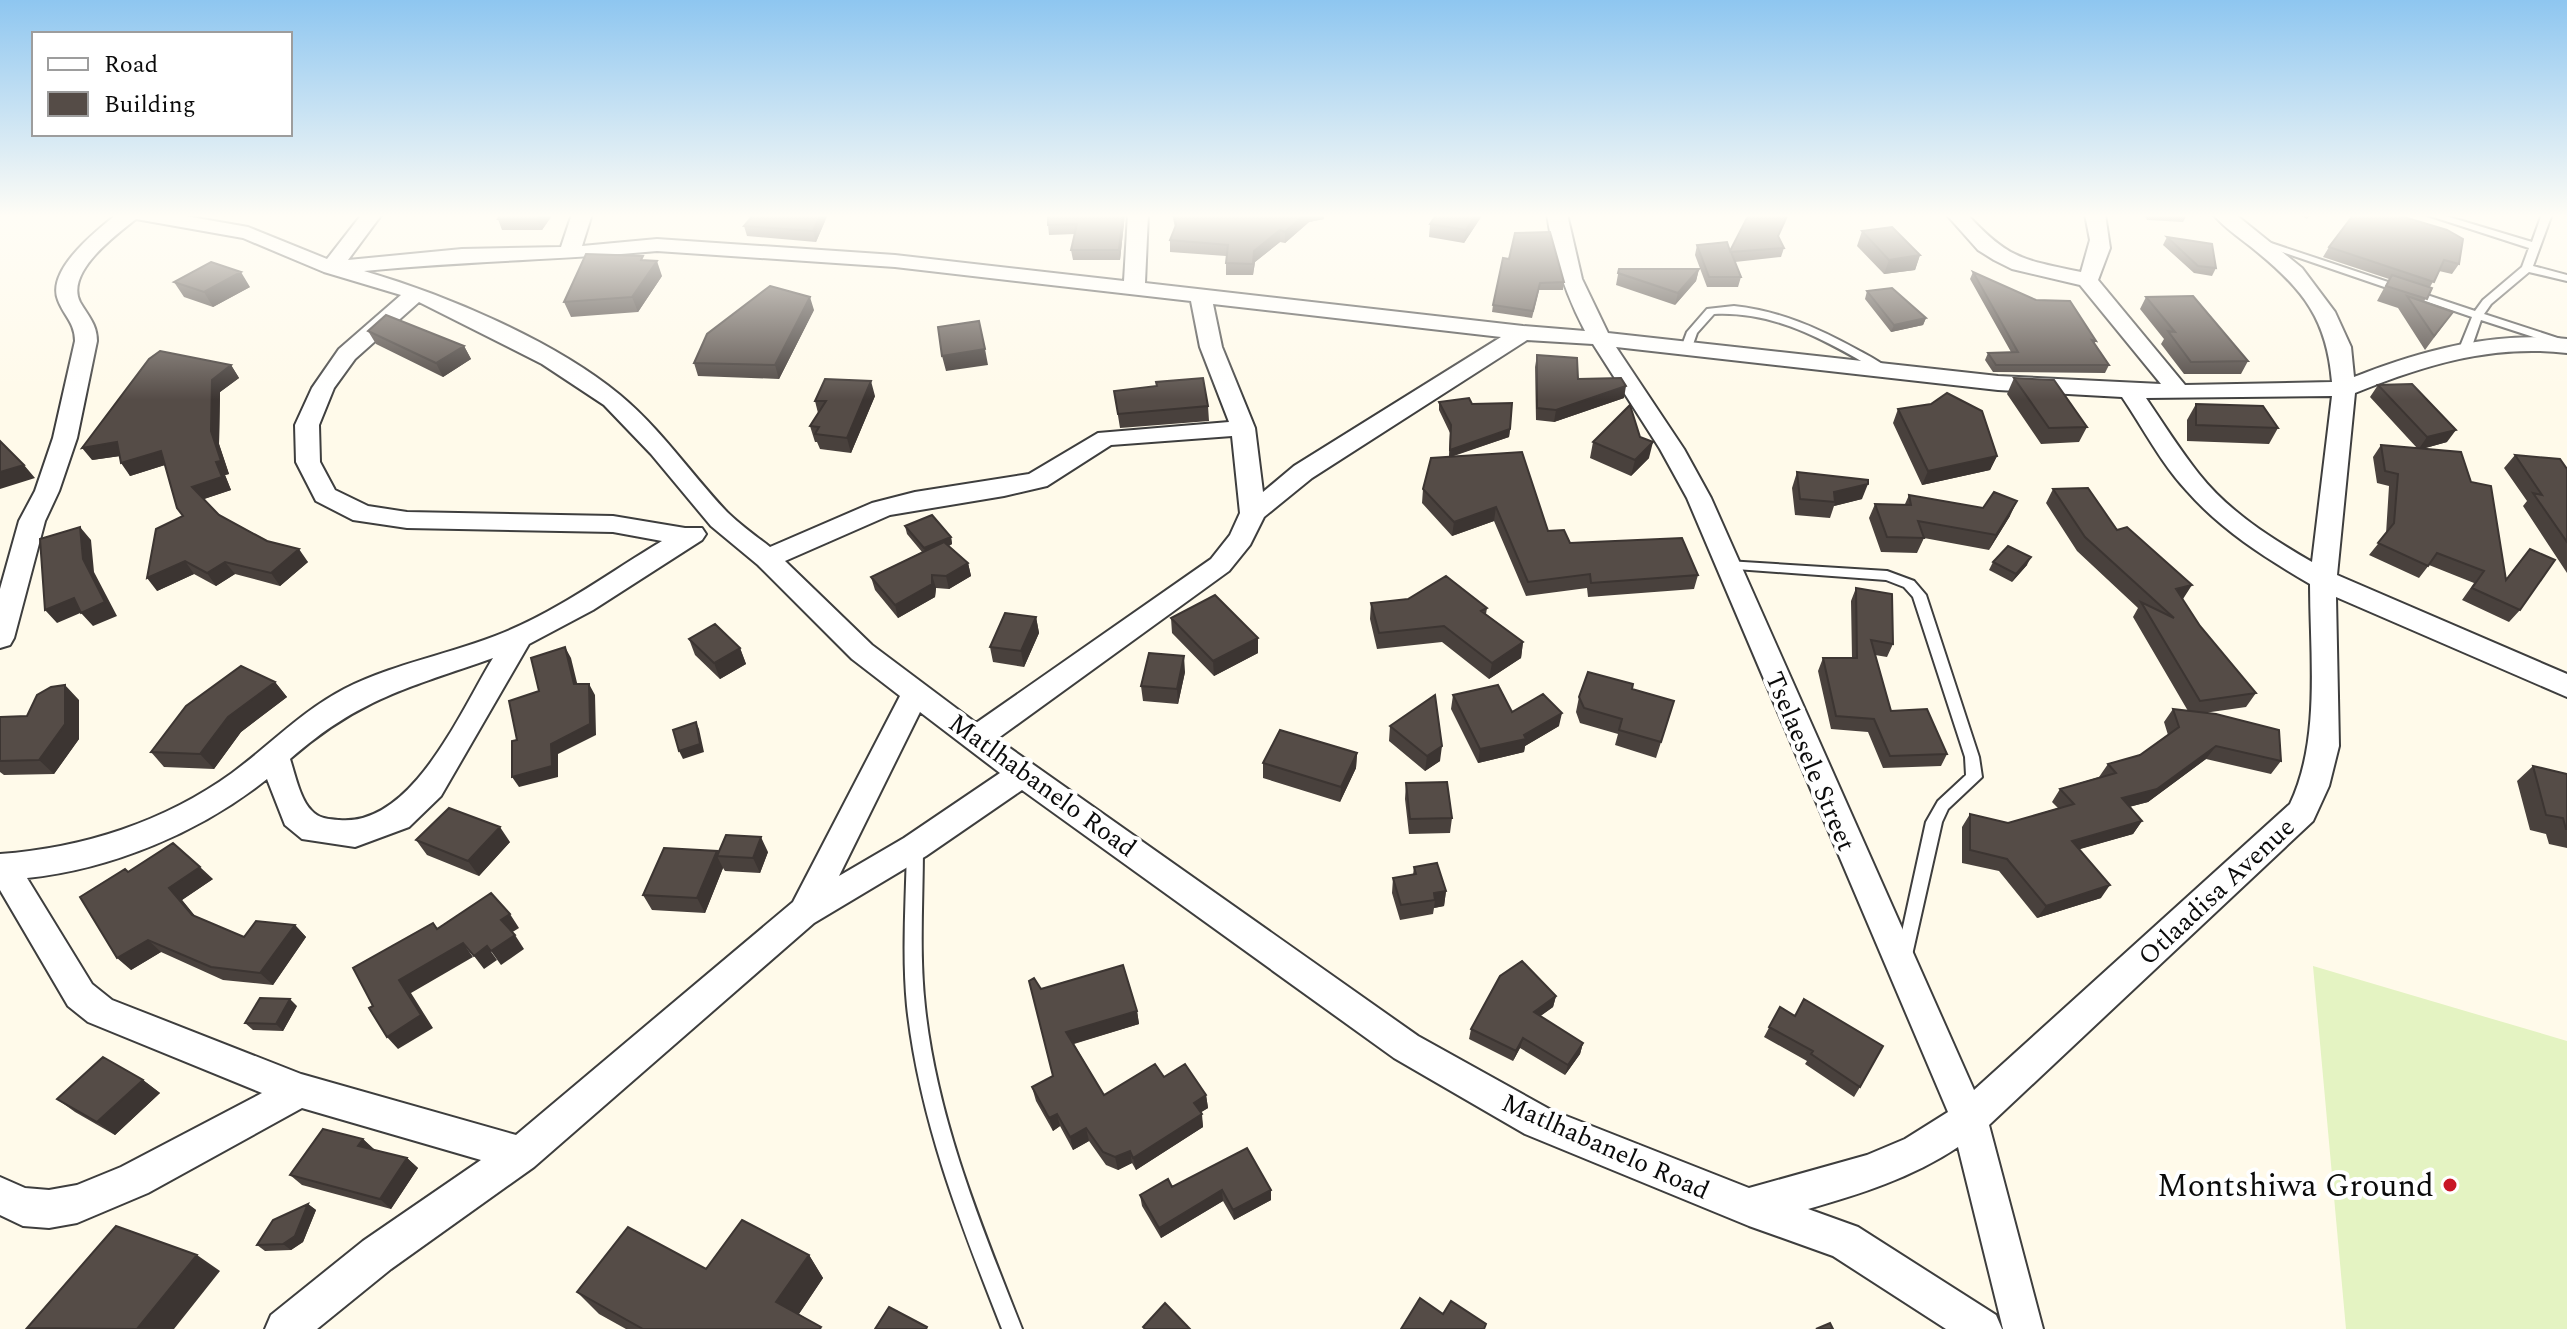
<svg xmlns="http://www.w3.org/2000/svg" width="2567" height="1329" font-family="Spectral,serif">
<rect width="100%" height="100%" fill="#fffaea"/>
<path fill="#e4f3c2" d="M2313 966 2567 1041V1329H2346Z"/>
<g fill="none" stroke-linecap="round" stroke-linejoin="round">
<g stroke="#3e3e3e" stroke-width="4">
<path id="lane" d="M2424 214H2439L2532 242 2542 214H2552L2533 266 2567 275V281L2529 272 2491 304 2484 314 2567 341V348L2481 320 2471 349 2469 351H2461L2459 349 2472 317 2256 243 2265 241 2475 311 2483 300 2522 267 2529 248Z
M1734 306C1780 311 1818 328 1858 350 1869 356 1881 362 1890 370L1888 372H1880C1828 342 1777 311 1714 314L1697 333 1691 350H1683L1681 348 1687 332 1707 309Z
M1727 561 1887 571 1914 581 1926 595 1979 757 1982 777 1948 809 1942 822 1910 964 1904 966 1898 964 1896 959 1926 822 1938 801 1966 775 1965 757 1913 597 1904 587 1886 580 1722 568 1720 565 1722 562Z
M915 841 921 842 923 847C923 900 919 954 925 1007 937 1119 981 1225 1022 1329H1002C961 1225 919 1119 907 1006 902 954 906 900 907 847L909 842Z"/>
</g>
<g stroke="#3e3e3e" stroke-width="4">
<path id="street" d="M117 214H174L248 227 327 259 362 214H382L348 260 462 249 561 247 572 214H592L582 246 657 239 895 255 1124 281 1128 214H1148L1145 283 1523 326 1585 331C1565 293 1553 256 1547 214H1567L1582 279 1608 333 1998 376 2161 384 2080 285 2012 269 1994 260 1978 250 1946 214H1967C2008 259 2023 260 2081 272L2090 240 2085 214H2105L2110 248 2098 280 2185 385 2332 382C2327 320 2304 290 2256 251 2242 239 2224 228 2213 214H2235L2302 268 2335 312 2351 347 2354 377C2422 350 2494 331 2567 339V353C2492 344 2424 365 2355 393L2337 575 2567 674V697L2336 597 2339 746 2329 786 2313 821 1989 1125 2043 1329H2003L1958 1147C1911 1178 1861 1194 1808 1209L1858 1227 1996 1315 2002 1329H1946L1833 1256 1749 1226 1525 1134 1394 1058 1022 790 926 856 814 923 534 1167 391 1269 317 1329H265L271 1315 363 1241 481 1160 302 1108 148 1193 77 1223 49 1228 23 1226 0 1215V1177L25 1188 49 1190 77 1185 121 1167 262 1093 88 1022 68 1006 0 890V854C83 848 164 822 232 773 270 745 302 711 344 689 395 663 452 654 505 632 561 609 610 572 662 541L613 532 407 528 353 520 316 501 296 462 295 425 312 388 339 349 401 295 324 272 243 238 136 219C116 235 65 272 80 302 88 316 97 324 97 341L77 438 59 491 45 521 14 638 10 645 0 648V589L19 521 35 491 53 438 75 341C75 323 64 316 58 300 46 270 96 231 117 214ZM657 251 895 267 1191 301 1200 347 1229 422 1098 433 1029 474 915 492 872 503 770 547C756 536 740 525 727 512 691 474 661 429 620 395 553 340 446 295 364 271 461 261 559 260 657 251ZM419 302 542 364 604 405 651 454 711 526 758 565 852 659 900 696 793 902 516 1135 301 1074 112 1000 92 984 27 878C113 869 200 832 267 779L285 825 302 839 355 847 409 827 441 796 529 644 593 610 702 540 706 534 702 528H685L613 516 407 512 368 506 335 490 320 462 319 425 334 388 355 359ZM1213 304 1501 337 1294 466 1263 492 1255 428 1222 347ZM1527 340 1593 344 1660 449 1687 498 1948 1112 1905 1139 1867 1155 1749 1188 1551 1110 1418 1036 997 739 1229 571 1250 545 1264 517 1312 478ZM1616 347 1998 390 2122 397C2143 428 2161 463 2186 490 2221 530 2264 557 2310 584 2310 655 2321 739 2290 804L1974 1090 1711 498 1684 449ZM2332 396 2312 562C2271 538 2229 512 2199 474 2180 450 2163 423 2146 398ZM1232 436 1240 513 1230 535 1211 559 976 723 872 645 785 561 890 515 1004 496 1047 486 1111 445ZM493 658C460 712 412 827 339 820 328 819 319 819 311 810 300 799 295 774 290 759 360 698 408 688 493 658ZM920 712 1000 773 904 838 839 876Z"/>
</g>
<use href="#lane" fill="#fff" fill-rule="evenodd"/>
<use href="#street" fill="#fff" fill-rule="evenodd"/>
</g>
<path fill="#49413d" d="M553 214 542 230H502L498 219Z
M828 214 816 242 747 236 744 226Z
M1125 214 1120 260H1073L1071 250 1075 234 1049 235 1048 225Z
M1172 214H1324V219L1309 222 1285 243 1280 242 1255 262 1253 275H1226V256L1170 252V240L1175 227Z
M1483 214 1464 243 1429 237 1430 224Z
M2144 214H2186L2187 215 2183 222 2147 220Z
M2298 214H2310L2307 219Z
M2354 214 2459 264 2452 274 2439 271 2430 287 2424 302 2453 312 2425 350 2398 308 2377 301 2389 279 2323 257 2329 247Z
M1862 231 1920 255 1915 270 1884 274 1857 246Z
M1779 237 1784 248 1781 257 1735 262 1741 277 1738 287H1707L1695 255 1697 245 1730 251Z
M2167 237 2216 268 2212 276 2194 273 2163 245Z
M1509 259 1564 282 1563 290H1539L1532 318 1492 312 1493 305Z
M1619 269H1699L1696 281 1675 305 1616 285Z
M1973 272 2096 341 2094 344 2109 365 2105 373 1993 372 1985 360 1988 353 2011 352 1970 279Z
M662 276 638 312 571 317 564 302Z
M174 282 250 287 213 307 184 297Z
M1867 291 1926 318 1923 325 1891 332 1865 299Z
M2146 297 2248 361 2241 374H2184L2161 344 2164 339 2140 309Z
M814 310 779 379 698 376 694 363Z
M368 331 464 346 471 359 443 377 376 344Z
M1537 355 1578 379 1624 398 1554 422 1536 420 1535 367Z
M231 365 239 378 220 392 219 444 229 474 225 475 231 490 204 499 219 515 308 562 280 586 235 574 216 586 194 574 157 591 183 516 165 465 130 476 120 456 92 460Z
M2014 378 2087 427 2079 442 2041 444 2007 394Z
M2378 385 2447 442 2422 449 2506 579 2530 549 2520 610 2509 622 2462 600 2474 583 2429 565 2419 578 2369 555 2386 534 2389 486 2377 483 2373 457 2381 445 2417 448 2370 397Z
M1114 391 1208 406 1209 421 1120 428Z
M875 396 851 453 820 449 817 442H815L810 426 818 413 815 401Z
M1439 402 1472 404 1510 429 1509 437 1451 457 1548 531 1570 543 1698 575 1694 589 1588 597 1587 588 1526 596 1494 521 1452 536 1422 503 1423 489 1449 457 1450 433 1439 410Z
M2196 404 2278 428 2269 444 2187 441V420Z
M1898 409 1997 456 1990 470 1922 485 1893 423Z
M1640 437 1649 458 1631 476 1590 458 1593 442Z
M2515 455 2567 469V573L2523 506 2527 501 2504 468Z
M1797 472 1862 499 1834 506 1830 518 1795 515 1792 488Z
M2053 489 2117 530 2182 599 2200 626 2256 693 2246 707 2204 713 2281 761 2271 774 2206 759 2148 802 2129 807 2142 821 2133 834 2079 849 2101 898 2037 918 1999 871 1962 863V827L1970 814 2008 823 2058 808 2052 802 2060 789 2099 777 2108 764 2140 755 2168 735 2164 722 2173 709 2188 711 2133 617 2138 608 2077 551 2046 503Z
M1909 495 2010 516 1989 550 1924 538 1917 553 1881 552 1869 518 1875 504H1905Z
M905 526 951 537 952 544 949 546 968 563 971 576 949 589 936 588 935 597 898 618 875 590 871 577 922 552 907 534Z
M1993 562 2027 565 2012 582 1989 570Z
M1856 588 1893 644 1887 657 1875 655 1891 711 1947 754 1941 766 1883 768 1868 732 1831 729 1818 671 1823 658H1852L1851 601Z
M1371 603 1487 608 1486 614 1523 642 1521 658 1489 679 1442 642 1377 649 1370 619Z
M1036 617 1039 633 1024 667 993 662 990 647Z
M1171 618 1258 638V653L1214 676 1172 633Z
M689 639 740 648 746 664 720 679 695 655Z
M1185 672 1178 704 1143 701 1141 686Z
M275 682 287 697 241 732 214 769 164 767 151 752Z
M1632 689 1674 701 1656 758 1615 745 1618 734 1580 723 1576 712 1579 697Z
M1453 695 1512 712 1559 726 1525 746 1524 752 1478 763 1451 709Z
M79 700V739L54 774 4 775 0 772V717L27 716Z
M1390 726 1440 761 1425 771 1389 741Z
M1357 753 1356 768 1340 802 1263 778V763Z
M2533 766 2567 774V848L2549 844 2546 834 2530 830 2517 781Z
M1406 783 1452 818 1450 833 1409 834 1405 799Z
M416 840 510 842 479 876 427 855Z
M768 852 760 873 725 871 723 868 705 913 652 910 643 895 718 854Z
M1414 867 1446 891 1444 906 1434 908 1433 914 1400 920 1392 893 1393 878 1413 875Z
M129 872 213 879 182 900 195 916 244 937 295 925 306 937 273 985 223 980 161 952 131 970Z
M1041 989 1137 1011 1139 1024 1074 1044 1104 1095 1164 1077 1206 1095 1208 1108 1201 1112 1203 1127 1136 1170 1132 1163 1118 1170 1106 1165 1089 1141 1073 1150 1060 1126 1053 1131 1036 1101 1032 1087 1053 1076Z
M1556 996 1553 1007 1540 1016 1583 1043 1580 1054 1565 1075 1520 1048 1513 1061 1469 1039 1471 1029Z
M297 1006 283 1031 253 1030 245 1023Z
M1780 1007 1860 1087 1854 1097 1805 1064 1807 1061 1764 1037Z
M143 1080 160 1093 115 1135 75 1112 57 1099Z
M363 1139 374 1150 407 1158 418 1168 391 1209 302 1185 290 1175Z
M1247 1148 1271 1200 1234 1220 1223 1201 1161 1238 1142 1206 1140 1195 1172 1187Z
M308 1204 316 1210 303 1242 291 1250 265 1251 257 1245Z
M809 1255 823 1278 799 1314 822 1329H626L599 1314 577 1292 706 1269Z"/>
<path fill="#3c3532" d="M541 214H553L542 230 537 219Z
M821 214H828L816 242 813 231Z
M1123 214H1125L1120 260 1119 250Z
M1305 214H1324V219L1309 222 1285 243V232Z
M1476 214H1483L1464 243 1466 230Z
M1280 230V242L1255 262 1253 275 1254 251Z
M1920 255 1915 270 1884 274 1889 260Z
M657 261 662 276 638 312 632 297Z
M1699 269 1696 281 1675 305 1678 293Z
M241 272 250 287 213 307 204 292Z
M810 297 814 310 779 379 775 365Z
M1926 318 1923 325 1891 332 1894 325Z
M464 346 471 359 443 377 436 363Z
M985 349 988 365 946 371 942 356Z
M231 365 239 378 220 392 219 444 229 474 225 475 231 490 201 500 192 487 216 462 211 431 212 380Z
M871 381 875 396 851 453 847 438Z
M1626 386 1624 398 1554 422 1556 410Z
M1510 429 1509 437 1449 457 1450 450Z
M2456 430 2447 442 2418 450 2427 437Z
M117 442 127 455 92 460 82 448Z
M1653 442 1649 458 1631 476 1635 460Z
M161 451 171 463 130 476 121 463Z
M1997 456 1990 470 1922 485 1928 471Z
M24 465 35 478 0 489V472Z
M1868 484 1862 499 1834 506 1835 502 1834 492Z
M2017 501 2010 516 1989 550 1996 535Z
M1496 507 1494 521 1452 536 1454 522Z
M80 527 91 540 94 572 117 616 93 626 81 613 83 559Z
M951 537 952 544 926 556 924 548Z
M299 549 308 562 280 586 271 573Z
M2031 557 2027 565 2012 582 2016 574Z
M185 561 194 574 157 591 147 578Z
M225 562 235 574 216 586 207 573Z
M968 563 971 576 949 589 946 576Z
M932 575 936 588 935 597 898 618 895 605Z
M2192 585 2183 599 2176 589Z
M74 598 85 611 57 623 45 610Z
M1036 617 1039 633 1024 667 1021 651Z
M1258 638V653L1214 676 1213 661Z
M1523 642 1521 658 1489 679 1492 663Z
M565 647 571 658 580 695 574 684Z
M740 648 746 664 720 679 714 663Z
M1184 656 1185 672 1178 704 1177 689Z
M275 682 287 697 241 732 214 769 200 754 228 717Z
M589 684 595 695 596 735 558 754V777L519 787 512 777 551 744Z
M65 685 79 700V739L54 774 39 760Z
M1562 713 1559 726 1525 746 1524 752 1478 763 1480 749 1524 735Z
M696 722 699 729 704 752 683 759 679 751Z
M1442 746 1440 761 1425 771 1427 756Z
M2216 746 2206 759 2148 802 2113 811 2122 798Z
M1357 753 1356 768 1340 802 1341 787Z
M2142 821 2133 834 2063 854 2072 841Z
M500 827 510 842 479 876 468 861Z
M761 837 768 852 760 873 753 858Z
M717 851 719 856H717L723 868 705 913 697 898Z
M200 867 213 879 182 900 204 927 192 915 169 888Z
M2110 885 2101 898 2037 918 2046 906Z
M1446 891 1444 906 1434 908 1435 900 1434 893Z
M510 914 519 928 511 933 501 920Z
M295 925 306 937 273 985 260 973Z
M515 935 524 949 501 965 491 951Z
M148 940 161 952 131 970 117 958Z
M463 943 473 957 411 993 433 1028 398 1049 387 1037 399 980Z
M487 946 497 960 484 969 474 956Z
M1556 996 1553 1007 1531 1023 1534 1012Z
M290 999 297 1006 283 1031 276 1024Z
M1137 1011 1139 1024 1069 1045 1066 1032Z
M1523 1038 1520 1048 1513 1061 1516 1051Z
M1583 1043 1580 1054 1565 1075 1568 1065Z
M143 1080 160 1093 115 1135 97 1122Z
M1206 1095 1208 1108 1195 1116 1194 1103Z
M1057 1114 1060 1126 1053 1131 1049 1118Z
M1202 1114 1203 1127 1136 1170 1133 1158Z
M1086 1128 1089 1141 1073 1150 1070 1137Z
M363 1139 374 1149 369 1156 358 1146Z
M1130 1151 1132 1163 1118 1170 1115 1157Z
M407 1158 418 1168 391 1209 380 1199Z
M1222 1190 1223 1201 1161 1238 1159 1228Z
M1271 1190V1200L1234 1220 1233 1210Z
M308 1204 316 1210 303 1242 291 1250 283 1244Z
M197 1255 220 1271 174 1329H137Z
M809 1255 823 1278 792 1324 776 1302Z"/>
<path fill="#554c47" stroke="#3c3532" stroke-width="2" d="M501 214H541L537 219H498Z
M754 214H821L813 231 744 226Z
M1048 214H1123L1119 250H1071L1077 224 1048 225Z
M1174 214H1305L1285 232 1280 230 1254 251 1253 264 1226 263 1228 245 1170 240 1176 225Z
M1437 214H1476L1466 230 1430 224Z
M1749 214H1788L1778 236 1784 248 1731 252 1741 277H1709L1697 245 1727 242 1730 251Z
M2354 214H2394L2447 230 2463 239 2459 264 2444 260 2434 282 2329 247Z
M1892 227 1920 255 1889 260 1862 231Z
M1550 232 1564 282 1540 283 1533 311 1493 305 1503 258 1509 259 1515 233Z
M2167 237 2212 244 2216 268 2198 266Z
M586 254 643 256 641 260 657 261 632 297 564 302Z
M211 262 241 272 204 292 174 282Z
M1619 269H1699L1678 293 1618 273Z
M1973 272 2036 300 2070 301 2096 341 2092 340 2109 365H1996L1988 353 2018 352Z
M2392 275 2432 288 2427 299 2386 286Z
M770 286 810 297 775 365 694 363 707 334Z
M1892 288 1926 318 1894 325 1867 291Z
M2193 296 2248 361 2191 362 2168 331 2175 332 2146 297Z
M2407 296 2453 312 2434 336Z
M386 315 464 346 436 363 368 331Z
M979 321 985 349 942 356 938 327Z
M160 351 231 365 212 380 211 431 221 461 216 462 222 477 192 487 219 515 267 541 299 549 271 573 225 562 207 573 185 561 147 578 156 529 183 516 177 508 161 451 121 463 117 442 82 448 149 359Z
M1537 355 1577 358 1578 379 1621 378 1626 386 1556 410 1537 408Z
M1203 378 1208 406 1118 414 1114 391 1157 386 1156 382Z
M2014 378 2054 380 2087 427 2049 428Z
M825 379 871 381 847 438 815 434 819 427 810 426 826 401H815Z
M2412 384 2456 430 2427 437 2378 385Z
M1947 393 1982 411 1997 456 1928 471 1898 409 1931 404Z
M1469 398 1472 404 1512 403 1510 429 1450 450 1451 425 1439 402Z
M2196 404 2263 406 2278 428 2196 425Z
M1630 405 1640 437 1653 442 1635 460 1593 442Z
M0 441 24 465 0 472Z
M2381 445 2461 452 2471 482 2491 486 2506 580 2530 549 2555 560 2520 610 2472 588 2484 571 2437 553 2428 566 2378 543 2394 523 2398 474 2385 471Z
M1522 452 1548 531 1564 530 1570 543 1682 538 1698 575 1591 583 1590 574 1528 582 1496 507 1454 522 1423 489 1431 458Z
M2515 455 2560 459 2567 469V542L2533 493 2542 495Z
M1797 472 1868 480V484L1834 492 1835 502 1800 499Z
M2088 488 2117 530 2127 527 2192 585 2176 589 2200 626 2256 693 2200 701 2141 602 2174 618 2085 537 2053 489Z
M1994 492 2017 501 1996 535 1918 521 1924 538 1887 537 1875 504 1911 505 1909 495 1983 508Z
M932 515 951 537 924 548 905 526Z
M80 527 83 559 105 602 81 613 74 598 45 610 40 539Z
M944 542 968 563 946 576 932 575V584L895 605 871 577Z
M2008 546 2031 557 2016 574 1993 562Z
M1446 576 1487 608 1481 611 1523 642 1492 663 1444 626 1379 633 1371 603 1408 599Z
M1856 588 1892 594 1893 644 1871 640 1891 711 1927 709 1947 754 1890 756 1874 719 1836 716 1823 658H1857Z
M1215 595 1258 638 1213 661 1171 618Z
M1005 613 1036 617 1021 651 990 647Z
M715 624 740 648 714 663 689 639Z
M565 647 574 684H589L590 724 551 744 552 766 512 777V741L517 740 509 701 539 691 531 658Z
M1149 653 1184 656 1177 689 1141 686Z
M241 666 275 682 228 717 200 754 151 752 186 706Z
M1588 672 1633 684 1632 689 1674 701 1661 742 1619 730 1622 719 1584 708 1579 697Z
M65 685V724L39 760 0 761V717L27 716 37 695 51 687Z
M1498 685 1512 712 1543 694 1562 713 1524 735 1526 739 1480 749 1453 695Z
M1435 695 1442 746 1427 756 1390 726Z
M2173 709 2216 714 2279 730 2281 761 2216 746 2157 789 2122 798 2142 821 2072 841 2110 885 2046 906 2007 859 1970 850V814L2008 823 2074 804 2060 789 2116 773 2108 764 2140 755 2179 727Z
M696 722 700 744 679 751 673 730Z
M1280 730 1357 753 1341 787 1263 763Z
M2533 766 2567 774V829H2566L2563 818 2546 815Z
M1447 782 1452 818 1410 819 1406 783Z
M449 808 500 827 468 861 416 840Z
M726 835 761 837 753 858 717 856Z
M173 843 200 867 169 888 192 915 244 937 256 921 295 925 260 973 211 967 148 940 117 958 80 897 125 869 128 872Z
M664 848 717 851 697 898 643 895Z
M1437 863 1446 891 1434 893 1435 900 1401 905 1393 878 1416 874 1414 867Z
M491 893 510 914 501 920 515 935 491 951 487 946 474 956 463 943 399 980 421 1015 387 1037 369 1008 373 1006 353 968 433 923 437 929Z
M1522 961 1556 996 1534 1012 1583 1043 1568 1065 1523 1038 1516 1051 1471 1029 1500 976Z
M1123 965 1137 1011 1066 1032 1104 1095 1155 1064 1164 1077 1185 1064 1206 1095 1194 1103 1202 1114 1133 1158 1130 1151 1115 1157 1103 1152 1086 1128 1070 1137 1057 1114 1049 1118 1032 1087 1053 1076 1029 981 1034 978 1041 989Z
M260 998 290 999 276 1024 245 1023Z
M1804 999 1883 1046 1860 1087 1811 1054 1813 1051 1769 1027 1780 1007 1795 1016Z
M103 1057 143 1080 97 1122 57 1099Z
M323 1129 363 1139 358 1146 407 1158 380 1199 290 1175Z
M1247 1148 1271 1190 1233 1210 1222 1190 1159 1228 1140 1195 1168 1179 1172 1187Z
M308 1204 295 1236 283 1244 257 1245 273 1220Z
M742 1220 809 1255 776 1302 821 1327 819 1329H643L577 1292 628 1227 706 1269Z
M116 1226 197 1255 137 1329 27 1328Z
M1420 1298 1443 1314 1451 1301 1486 1324 1484 1329H1401Z
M1165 1303 1190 1329H1145L1143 1327Z
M889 1307 927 1327 926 1329H875Z
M1830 1323 1833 1329H1816Z"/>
<linearGradient id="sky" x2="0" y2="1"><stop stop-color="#8ec6f0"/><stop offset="0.54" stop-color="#fffdf6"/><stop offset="1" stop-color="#fffdf6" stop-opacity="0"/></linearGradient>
<rect width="2567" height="400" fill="url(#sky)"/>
<circle fill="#c81626" stroke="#fff" stroke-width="3" cx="2450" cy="1185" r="8"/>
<g text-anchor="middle" stroke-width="8" stroke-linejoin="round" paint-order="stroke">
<g font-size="26" fill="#0b0b0b" stroke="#fff">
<text transform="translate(1811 761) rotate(67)" y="9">Tselaesele Street</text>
<text transform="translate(1043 785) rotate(36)" y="9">Matlhabanelo Road</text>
<text transform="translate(2216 891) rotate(-43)" y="9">Otlaadisa Avenue</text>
<text transform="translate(1606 1146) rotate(24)" y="9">Matlhabanelo Road</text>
</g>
<g font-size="32" fill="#0b0b0b" stroke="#fff" text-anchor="end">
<text x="2434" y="1196">Montshiwa Ground</text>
</g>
</g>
<rect x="32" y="32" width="260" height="104" fill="#ffffff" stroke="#9d9d9d" stroke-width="2"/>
<rect x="48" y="58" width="40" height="12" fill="#ffffff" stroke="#9d9d9d" stroke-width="2"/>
<text x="104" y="72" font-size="24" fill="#0b0b0b">Road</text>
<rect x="48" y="92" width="40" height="24" fill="#554c47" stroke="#9d9d9d" stroke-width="2"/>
<text x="104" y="112" font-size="24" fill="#0b0b0b">Building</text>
</svg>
